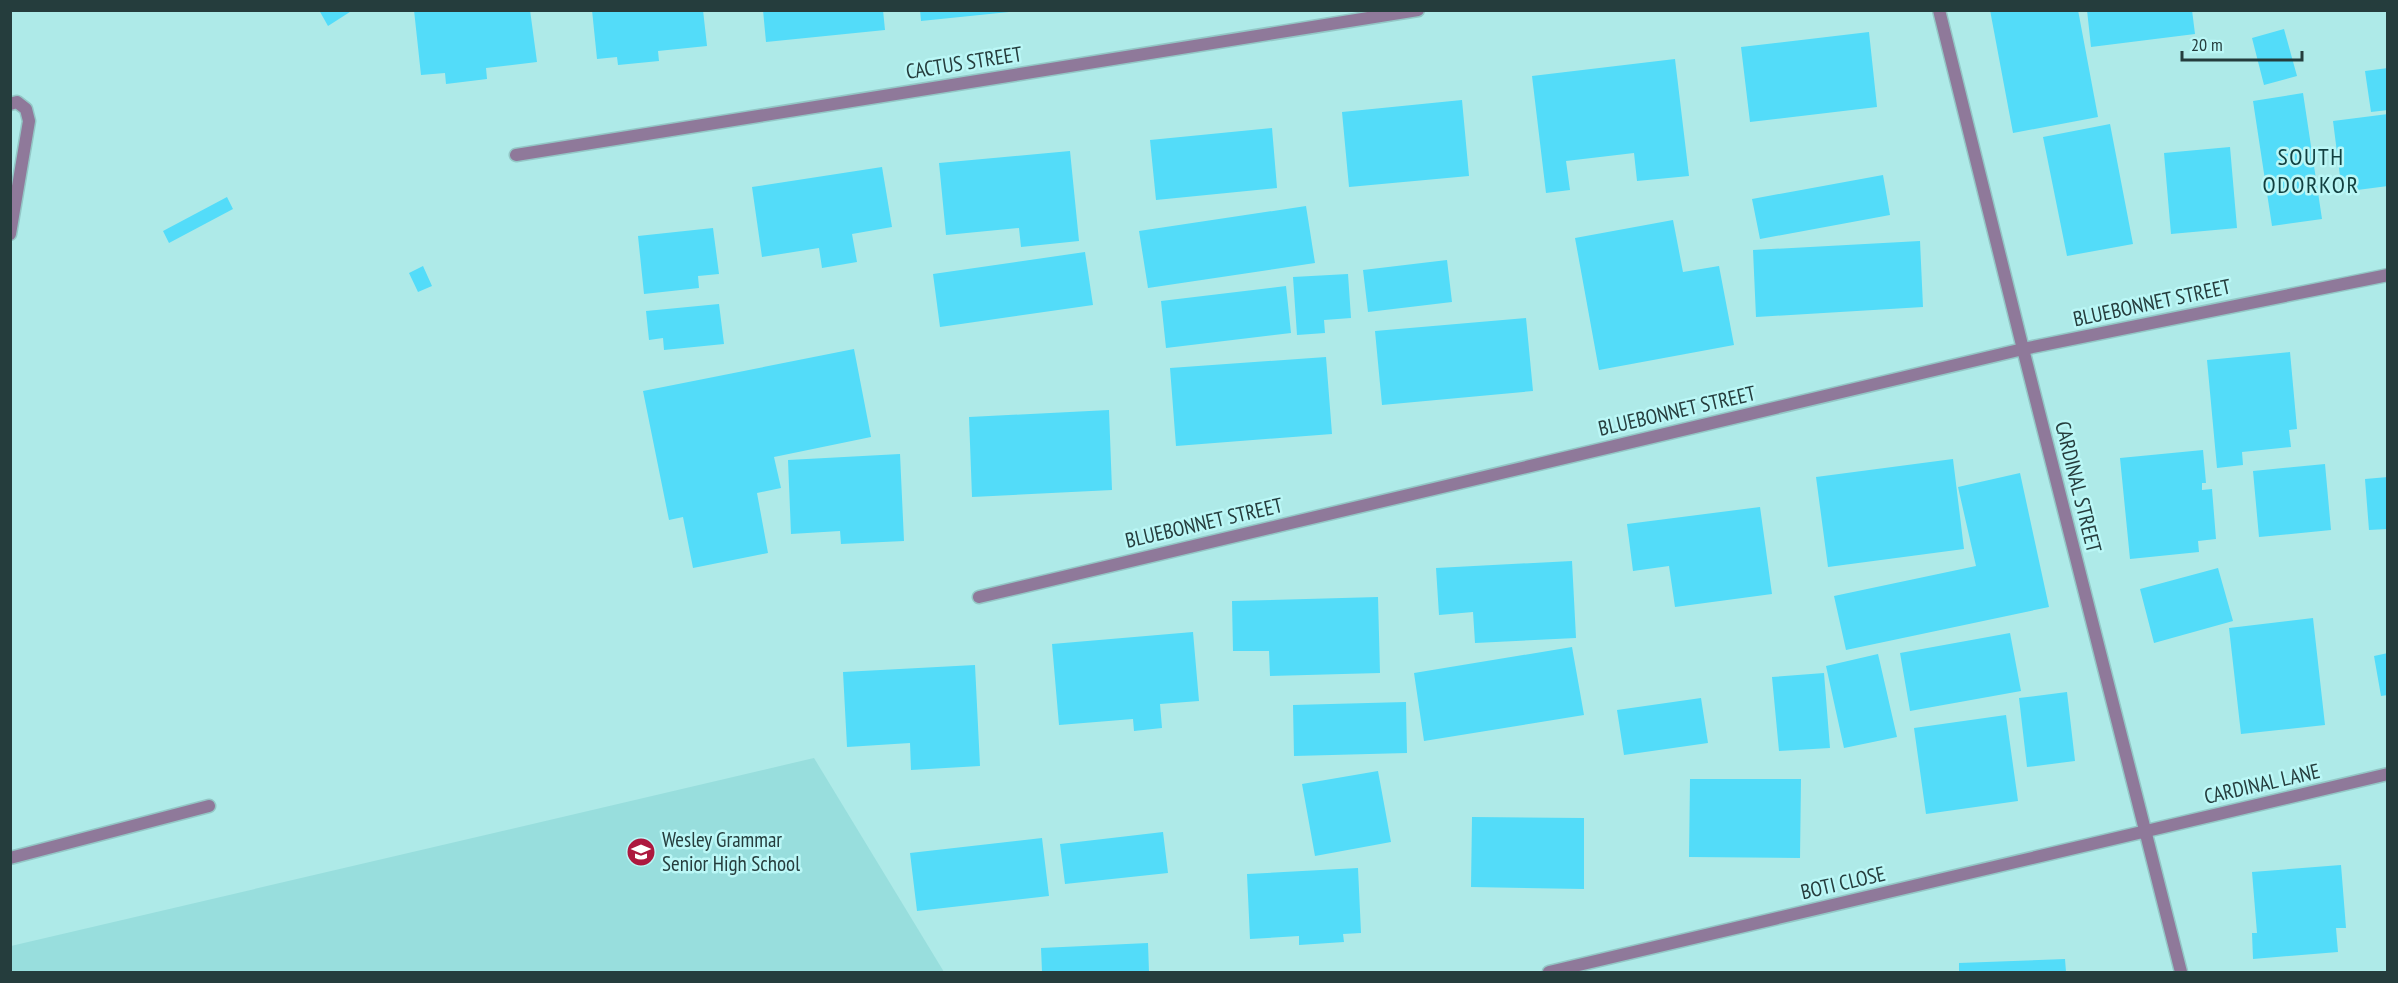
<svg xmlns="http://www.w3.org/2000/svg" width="2398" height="983" font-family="'PT Sans Narrow',sans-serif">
<rect width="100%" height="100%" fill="#aeeae8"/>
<path fill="#98dedd" d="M814 758 944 972H11V946Z"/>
<path fill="#53dcf9" d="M319 10H353L328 26Z
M414 10H530L537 62 486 68 487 79 446 84 445 73 421 75Z
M592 10H703L707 46 658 51 659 61 618 65 617 57 597 59Z
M763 10H883L885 30 766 42Z
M920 10H1009V12L921 21Z
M1990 10H2078L2098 117 2013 133Z
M2087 10H2192L2195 34 2091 47Z
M2284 29 2297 76 2264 85 2252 38Z
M1869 32 1877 107 1750 122 1741 47Z
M1675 59 1689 176 1637 181 1634 153 1566 161 1570 190 1546 193 1532 76Z
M2388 68V110L2371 112 2365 71Z
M2303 93 2322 219 2272 226 2253 101Z
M1462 100 1469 176 1349 187 1342 112Z
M2388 114V186L2342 192 2333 121Z
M2110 124 2133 244 2067 256 2043 137Z
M1272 128 1277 188 1156 200 1150 140Z
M2230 147 2237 228 2171 234 2164 153Z
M1070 151 1079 241 1021 247 1019 228 946 235 939 163Z
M882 167 892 227 852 234 857 262 822 268 819 248 762 257 752 187Z
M1883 175 1890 215 1760 239 1752 199Z
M227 197 233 209 169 243 163 231Z
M1306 206 1315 263 1148 288 1139 231Z
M1673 220 1683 272 1719 266 1734 345 1599 370 1575 238Z
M713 228 719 274 698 276 699 288 644 294 638 236Z
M1920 241 1923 307 1756 317 1753 250Z
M1085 252 1093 305 940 327 933 274Z
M1447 260 1452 302 1368 312 1363 270Z
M423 266 432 286 418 292 409 273Z
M1348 274 1351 318 1324 320 1325 333 1297 335 1293 277Z
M1286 286 1291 333 1166 348 1161 301Z
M719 304 724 344 664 350 663 338 649 340 646 311Z
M1526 318 1533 391 1382 405 1375 331Z
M854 349 871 437 774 457 781 488 757 493 768 553 693 568 683 517 669 520 643 391Z
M2290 352 2297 429 2289 430 2291 447 2242 452 2243 465 2217 468 2207 360Z
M1326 357 1332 434 1176 446 1170 368Z
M1109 410 1112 490 972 497 969 417Z
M2203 450 2206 483H2202V490L2212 489 2216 539 2198 541 2199 552 2130 559 2120 458Z
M900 454 904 541 841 544 840 531 791 534 788 460Z
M1953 459 1964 549 1828 567 1816 477Z
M2325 464 2331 530 2259 537 2253 471Z
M2020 473 2049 607 1846 650 1834 596 1976 566 1958 487Z
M2388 477V529L2369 530 2365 479Z
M1760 507 1772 594 1675 607 1669 566 1633 571 1627 524Z
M1572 561 1576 638 1475 643 1473 612 1439 615 1436 568Z
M2218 568 2233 621 2154 643 2140 589Z
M1378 597 1380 673 1270 676 1269 651H1233L1232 601Z
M2313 618 2325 725 2241 734 2229 628Z
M1193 632 1199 701 1160 704 1162 728 1134 731 1133 719 1059 725 1052 644Z
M2010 633 2021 691 1910 711 1900 653Z
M1572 647 1584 715 1424 741 1414 673Z
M2388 653V695L2381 696 2374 656Z
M1878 654 1897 737 1844 748 1826 666Z
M975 665 980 766 911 770 910 743 847 747 843 672Z
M1824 673 1830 748 1779 751 1772 677Z
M2067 692 2075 761 2027 767 2019 698Z
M1701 698 1708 743 1624 755 1617 710Z
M1406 702 1407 753 1294 756 1293 705Z
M2006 715 2018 801 1926 814 1914 728Z
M1378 771 1391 842 1315 856 1302 784Z
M1690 779H1801L1800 858 1689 857Z
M1472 817 1584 818V889L1471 887Z
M1163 832 1168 873 1065 884 1060 844Z
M1042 838 1049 896 917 911 910 853Z
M2341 865 2346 928H2336L2338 952 2253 959 2252 933H2257L2252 872Z
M1358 868 1361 933 1343 934 1344 942 1299 945V936L1250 939 1247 874Z
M1148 943 1149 972H1042L1041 948Z
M2065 959 2066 972H1959V963Z"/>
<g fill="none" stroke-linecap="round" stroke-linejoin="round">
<g stroke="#93c7c6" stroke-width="15">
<path id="lane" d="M10 104 17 102 26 109 29 121 10 234
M10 858 209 806"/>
</g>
<g stroke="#93c7c6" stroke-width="15">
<path id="street" d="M1939 10 2023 349 2181 972
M516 155 1418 10
M979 597 2023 349 2388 275
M1549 972 2388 774"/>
</g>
<use href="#lane" stroke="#8f799a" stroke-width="12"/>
<use href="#street" stroke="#8f799a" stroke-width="12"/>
</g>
<defs>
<g id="school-disc" transform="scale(1.5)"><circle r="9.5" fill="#ad183f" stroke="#bbf7f6"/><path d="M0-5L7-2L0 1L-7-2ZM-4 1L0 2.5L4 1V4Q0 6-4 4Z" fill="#fff"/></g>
</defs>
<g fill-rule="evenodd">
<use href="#school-disc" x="641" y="852"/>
</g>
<g text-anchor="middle" stroke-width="5" stroke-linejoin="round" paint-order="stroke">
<g font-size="21" fill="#253d3d" stroke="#bbf7f6">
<text transform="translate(964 63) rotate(-9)" y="7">CACTUS STREET</text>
<text transform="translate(2152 303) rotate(-12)" y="7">BLUEBONNET STREET</text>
<text transform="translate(1677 411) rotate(-13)" y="7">BLUEBONNET STREET</text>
<text transform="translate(2078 487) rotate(76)" y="7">CARDINAL STREET</text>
<text transform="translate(1204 523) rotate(-13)" y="7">BLUEBONNET STREET</text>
<text transform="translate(2262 784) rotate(-13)" y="7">CARDINAL LANE</text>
<text transform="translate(1843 883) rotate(-13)" y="7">BOTI CLOSE</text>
</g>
<g font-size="21" fill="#253d3d" stroke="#bbf7f6" text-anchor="start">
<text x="662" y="847">Wesley Grammar<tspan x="662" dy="24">Senior High School</tspan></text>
</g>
<g font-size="24" letter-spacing="1.5" fill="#113f3f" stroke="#bbf7f6">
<text x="2311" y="165">SOUTH<tspan x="2311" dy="28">ODORKOR</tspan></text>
</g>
</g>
<rect width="2398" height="983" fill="none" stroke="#253d3d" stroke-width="24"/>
<path d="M2182 51v9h120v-9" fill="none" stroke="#253d3d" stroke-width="3"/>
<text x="2191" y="51" font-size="18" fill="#253d3d" stroke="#bbf7f6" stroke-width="4.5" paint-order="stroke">20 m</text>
</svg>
